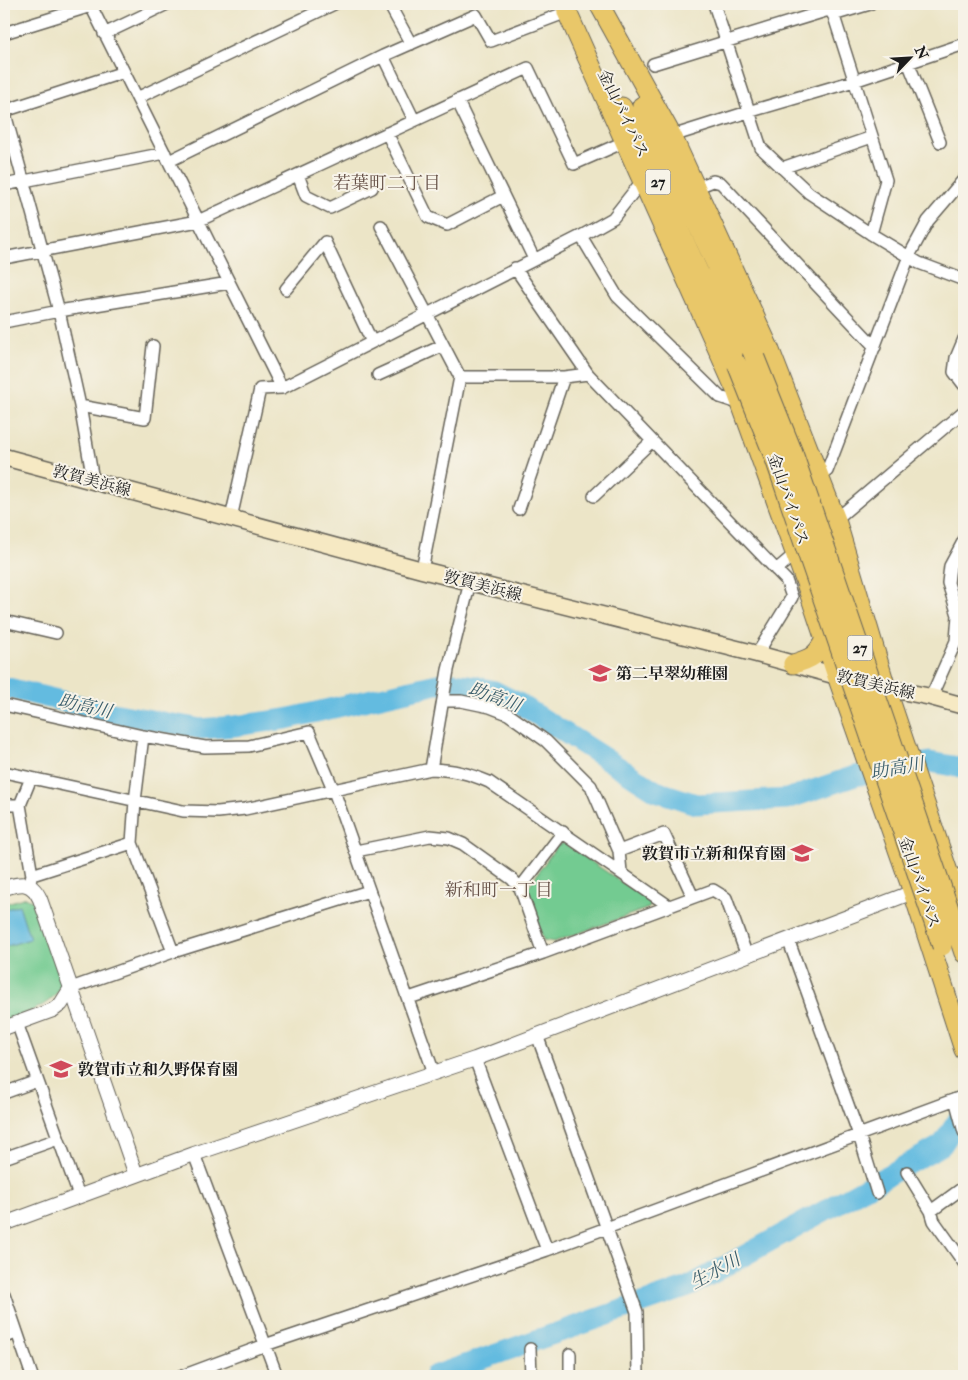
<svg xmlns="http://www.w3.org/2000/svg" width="968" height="1380" font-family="'IM FELL Double Pica','Noto Serif JP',serif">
<rect width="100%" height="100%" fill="#f7f3e8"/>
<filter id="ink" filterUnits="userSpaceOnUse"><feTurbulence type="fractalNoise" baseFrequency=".02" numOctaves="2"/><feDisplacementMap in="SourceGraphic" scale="10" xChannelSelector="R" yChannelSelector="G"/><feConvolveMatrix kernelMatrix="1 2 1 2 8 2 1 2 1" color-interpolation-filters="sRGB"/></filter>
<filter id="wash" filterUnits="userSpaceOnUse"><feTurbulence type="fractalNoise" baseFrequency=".0096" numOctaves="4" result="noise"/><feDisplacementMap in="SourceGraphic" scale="20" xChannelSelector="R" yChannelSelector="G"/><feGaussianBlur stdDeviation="1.12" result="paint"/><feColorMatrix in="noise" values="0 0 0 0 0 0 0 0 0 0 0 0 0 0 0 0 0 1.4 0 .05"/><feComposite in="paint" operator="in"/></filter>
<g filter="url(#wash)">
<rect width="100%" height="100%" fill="#ece5c7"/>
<path fill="#73cb91" stroke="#487456" d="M564 843 651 902 649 908 554 942 543 940 527 894V889L557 845Z
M26 897 34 902 63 983C52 1007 26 1013 4 1021V904Z"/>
<path fill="#63bbe0" stroke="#406c7e" d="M19 905 30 939 4 947V910Z"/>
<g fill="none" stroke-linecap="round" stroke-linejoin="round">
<path stroke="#63bbe0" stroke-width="21" d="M4 687 107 712 201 729 234 726 286 719 437 684 453 683 474 686 494 691 520 704 656 791 696 804 787 799 855 776 930 762 964 768
M434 1376 688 1287 942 1145 964 1111"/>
</g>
</g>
<g filter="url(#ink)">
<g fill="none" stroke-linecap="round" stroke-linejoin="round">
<g stroke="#656258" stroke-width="14">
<path id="minor" d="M90 4 282 388
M389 4 411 44
M714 4 761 148 809 193 871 234 919 263 964 280
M830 4 886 180 871 234
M833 15 870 4
M4 33 91 6
M104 34 167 4
M383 56 414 120
M908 62 940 142
M653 64 832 9
M137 98 334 4
M457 100 534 259
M4 110 59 311 80 406 93 480
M4 111 124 72
M387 133 428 217 447 225 503 196
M672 136 748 112 854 81 964 44
M169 161 383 56 476 15 491 41 567 12
M782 168 872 137
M298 175 306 196 330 208 372 188
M4 185 165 153
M696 188 713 181 721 183 875 347
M381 226 460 377 422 570
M581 236 617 296 720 397 741 404
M4 258 198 221 528 68 574 164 624 142
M515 268 588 374 786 580 792 597 757 654
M286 289 325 242 372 342
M4 322 59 311 229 283
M964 339 956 358 954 372 964 385
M378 375 442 346
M460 377H564L588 374
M80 406 145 418 153 346
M818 475 827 471 909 256 928 221 964 179
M594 496 651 442
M519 509 564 377
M231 518 260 389 282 388 581 236 613 218 642 181
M776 570 964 411
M4 621 56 633
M931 697 956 641 958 615 948 583 950 566 964 540
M444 701H461L490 707 508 714 546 741 591 786 619 851 621 872
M4 705 143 736 205 747 249 746 309 732 334 791 434 1073
M143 736 135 801 132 843 173 952
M431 769 448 670 470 582
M4 772 183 811 218 812 245 809 431 769C454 770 468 773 489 782L669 906
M4 805H20
M356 851 430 836 449 838 463 844 512 879 520 888 563 832
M619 851 664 834 693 897
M32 875 132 843
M29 885 32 875 20 805 31 778
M520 888 543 953
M788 939 859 1135 877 1193
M71 988 173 952 369 891
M409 998 543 953 713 890 726 898 747 956
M17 1023 79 1196
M537 1035 637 1312 638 1376
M475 1059 547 1250
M4 1093 37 1081
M955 1099 964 1132
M194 1154 277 1376
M4 1158 58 1139
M907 1172 931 1211 934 1221 964 1263
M931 1211 964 1187
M4 1294 32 1376
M4 1338 17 1332
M530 1349 531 1376
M570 1354V1376
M182 1376 265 1345 547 1250 964 1096"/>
</g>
<g stroke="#656258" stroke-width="16">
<path id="tertiary" d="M941 882 964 875
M4 888C21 883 31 880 40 899L136 1175
M4 1028 53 1010 61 1004 71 988
M4 1224 194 1154 475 1059 921 889"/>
</g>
<g stroke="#656258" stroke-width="19">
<path id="secondary" d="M4 457 422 570 757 654 848 679
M876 686 931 697 964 706"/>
</g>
<g stroke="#656258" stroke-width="21">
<path id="trunk" d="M566 4 567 12 736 390 806 583 837 676 913 892 964 1050
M599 4 672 136 769 348 836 520 886 688 964 919
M642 106 716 264 755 358
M622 107 706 288 733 353
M793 664C811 659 817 656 825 639
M960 941 964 953"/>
</g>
<use href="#minor" stroke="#fff" stroke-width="11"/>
<use href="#tertiary" stroke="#fff" stroke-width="14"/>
<use href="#secondary" stroke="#f6e9c3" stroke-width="16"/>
<use href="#trunk" stroke="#e9c769" stroke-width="19"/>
<g stroke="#656258" stroke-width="21" stroke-linecap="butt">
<path id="trunk-bridge" d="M755 358 793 453 960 941
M737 364 775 459 942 946"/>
</g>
<use href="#trunk-bridge" stroke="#e9c769" stroke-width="19"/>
</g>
</g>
<defs>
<g id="school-bare" transform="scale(1.725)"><path d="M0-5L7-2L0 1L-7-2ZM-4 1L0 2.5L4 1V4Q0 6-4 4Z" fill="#d1495b" stroke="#f7f3e8" stroke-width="2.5" paint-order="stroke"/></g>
</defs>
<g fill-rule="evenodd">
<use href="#school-bare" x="600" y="673"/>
<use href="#school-bare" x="802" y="853"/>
<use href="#school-bare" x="61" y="1069"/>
</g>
<g text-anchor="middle" stroke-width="4" stroke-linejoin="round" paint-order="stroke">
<g fill="#f7f3e8" stroke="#5e5c59" stroke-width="1">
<rect x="645.5" y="169.5" width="25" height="25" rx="4"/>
<rect x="847.5" y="635.5" width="25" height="25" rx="4"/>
</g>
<g font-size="15" font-weight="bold" fill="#1c1c1c">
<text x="658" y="187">27</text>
<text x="860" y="653">27</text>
</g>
<g font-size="16" fill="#1c1c1c" stroke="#f7f3e8">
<text transform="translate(624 113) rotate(64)" y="6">金山バイパス</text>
<text transform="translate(92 480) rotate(15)" y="6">敦賀美浜線</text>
<text transform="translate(789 499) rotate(71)" y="6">金山バイパス</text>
<text transform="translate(483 585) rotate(14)" y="6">敦賀美浜線</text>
<text transform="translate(876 684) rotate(13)" y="6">敦賀美浜線</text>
<text transform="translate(920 882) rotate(71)" y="6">金山バイパス</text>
</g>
<g font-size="16" font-weight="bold" fill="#1c1c1c" stroke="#f7f3e8" text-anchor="start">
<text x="616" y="679">第二早翠幼稚園</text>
<text x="786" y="859" text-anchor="end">敦賀市立新和保育園</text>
<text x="78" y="1075">敦賀市立和久野保育園</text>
</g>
<g font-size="18" fill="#655046" stroke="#f7f3e8">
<text x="387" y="189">若葉町二丁目</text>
<text x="499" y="896">新和町一丁目</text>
</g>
<g font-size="18" font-style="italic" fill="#385c6a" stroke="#f7f3e8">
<text transform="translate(495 697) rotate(20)" y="6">助高川</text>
<text transform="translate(85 706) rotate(13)" y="6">助高川</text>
<text transform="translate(897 768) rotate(-10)" y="6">助高川</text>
<text transform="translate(715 1271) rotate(-29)" y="6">生水川</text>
</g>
</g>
<rect width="968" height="1380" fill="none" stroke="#f7f3e8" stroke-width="20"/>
<g transform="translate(910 58) rotate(65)" stroke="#f7f3e8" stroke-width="4" paint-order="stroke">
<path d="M0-4L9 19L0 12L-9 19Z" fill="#1c1c1c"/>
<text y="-8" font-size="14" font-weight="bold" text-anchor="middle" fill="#1c1c1c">N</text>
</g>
</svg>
